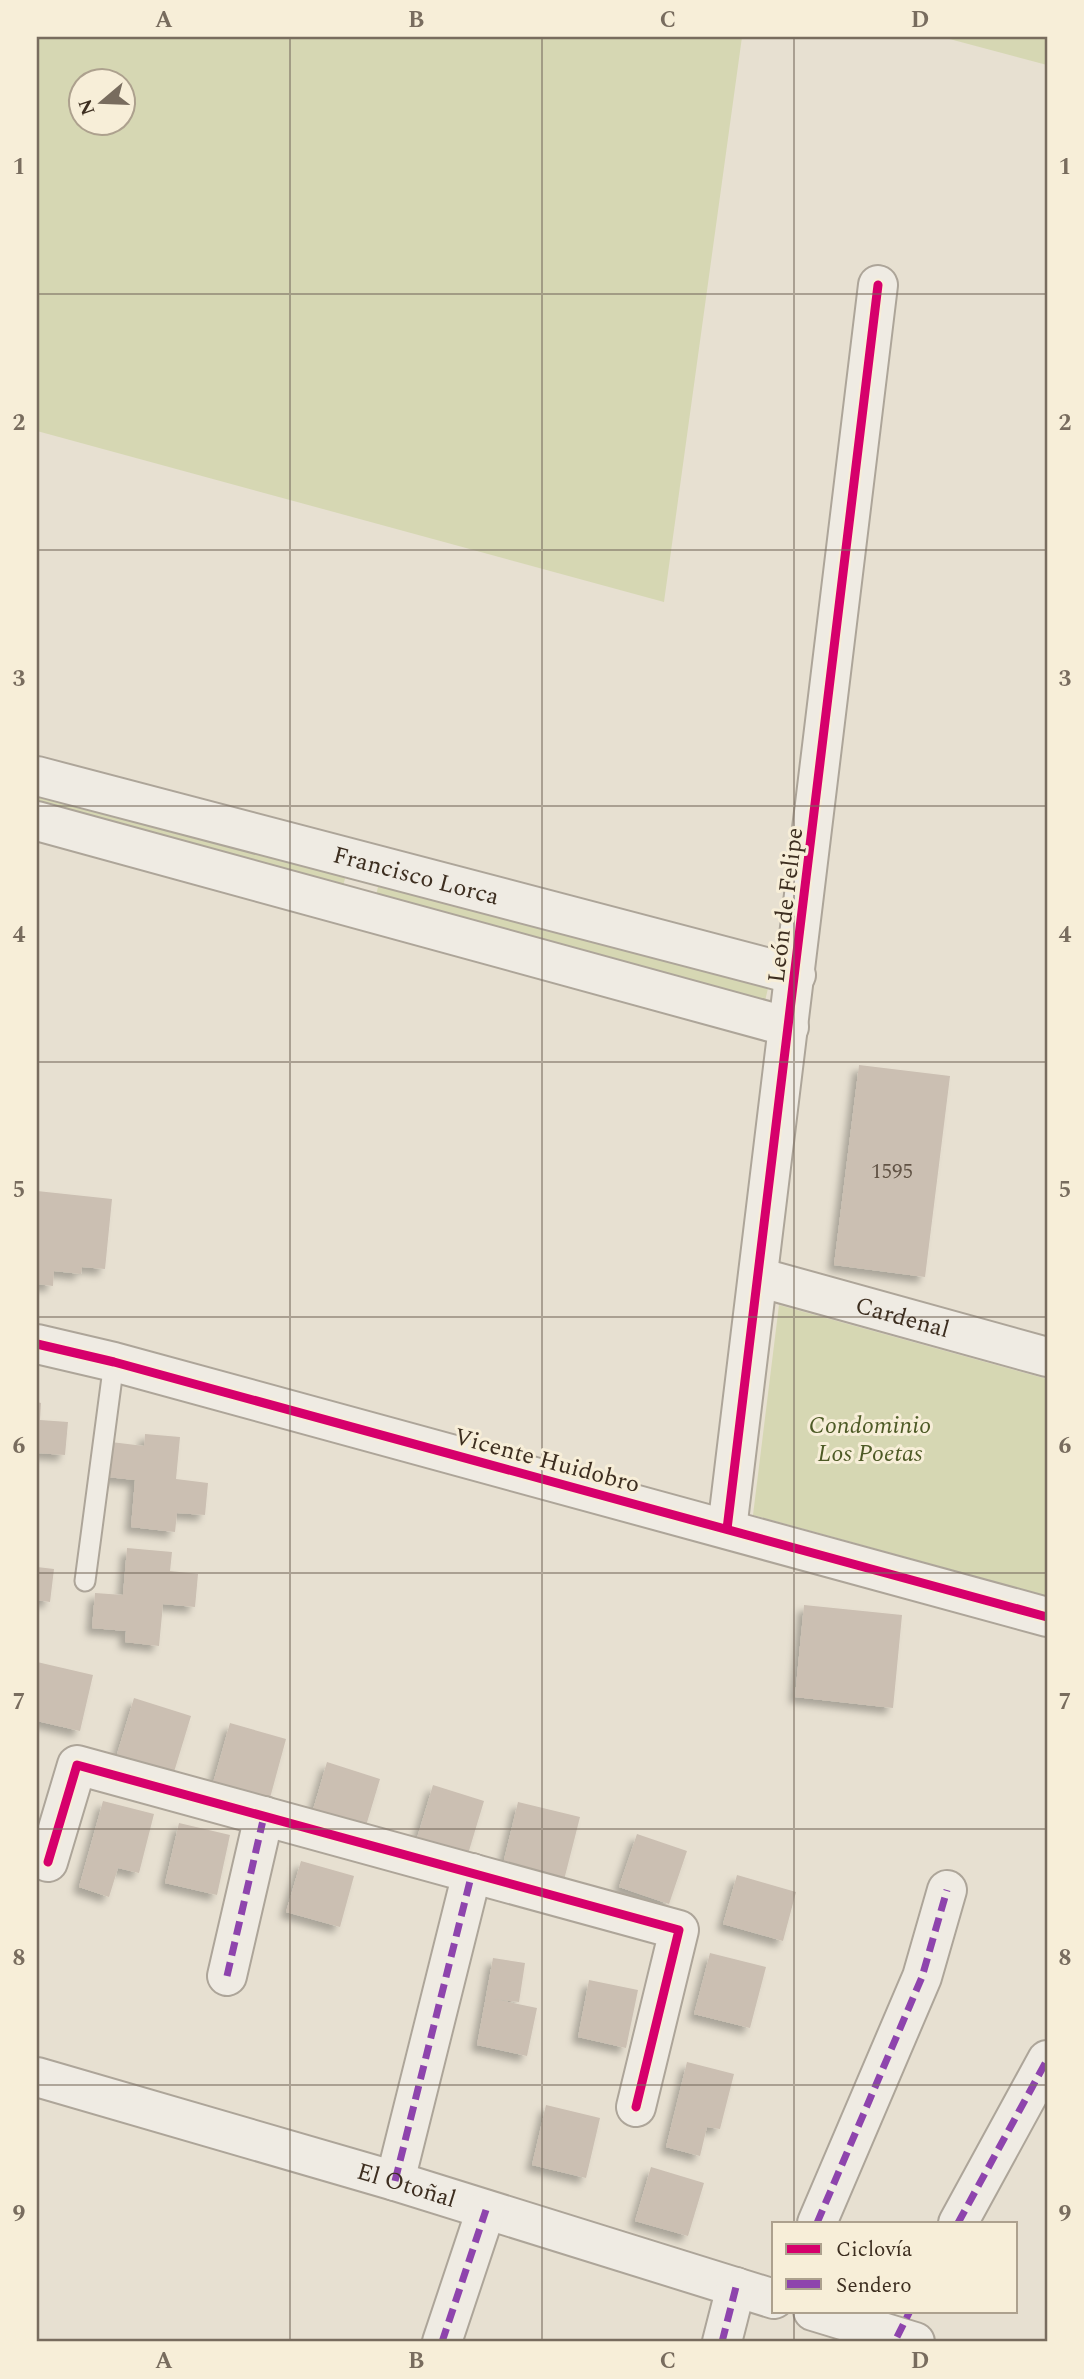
<svg xmlns="http://www.w3.org/2000/svg" width="1084" height="2379" font-family="Spectral,serif">
<defs>
<filter id="shadow"><feDropShadow dx="-6" dy="6" stdDeviation="3.5" flood-color="#0004"/></filter>
</defs>
<rect width="100%" height="100%" fill="#e7e0d1"/>
<path fill="#d6d7b3" fill-rule="evenodd" d="M37 37H742L664 602 37 431ZM122 80V122H80V80Z
M942 37H1047V65Z
M37 785 347 872 342 889 37 803Z
M380 879 769 984 765 1001 376 895Z
M779 1305 1047 1379V1596L753 1515Z"/>
<path fill="#cbbfb2" filter="url(#shadow)" d="M859 1065 950 1076 925 1277 834 1265Z
M37 1191 112 1199 105 1269 82 1267 81 1274 54 1271 53 1286 37 1284Z
M37 1402 41 1403 40 1420 68 1422 65 1455 37 1453Z
M145 1434 180 1437 176 1479 208 1483 205 1515 177 1513 175 1532 131 1527 135 1480 107 1477 111 1442 144 1446Z
M127 1548 172 1552 170 1571 198 1574 195 1607 163 1604 159 1646 125 1642 126 1631 92 1628 95 1593 123 1595Z
M37 1567 54 1569 50 1602 37 1600Z
M804 1605 902 1615 893 1708 795 1697Z
M37 1662 93 1675 80 1731 37 1721Z
M134 1698 191 1716 174 1772 117 1754Z
M230 1723 286 1739 270 1798 213 1783Z
M327 1762 380 1779 365 1829 312 1813Z
M433 1785 484 1801 468 1854 417 1838Z
M103 1801 154 1814 139 1873 118 1868 109 1897 79 1887Z
M518 1802 580 1817 564 1880 503 1864Z
M179 1823 230 1835 217 1895 165 1883Z
M637 1834 687 1851 669 1904 619 1887Z
M301 1861 354 1876 340 1927 286 1912Z
M737 1875 796 1892 783 1941 723 1924Z
M710 1953 766 1967 750 2028 694 2014Z
M493 1958 525 1963 519 2002 494 1999 537 2008 527 2056 477 2045Z
M589 1980 638 1990 626 2048 578 2037Z
M687 2062 734 2074 720 2129 707 2127 700 2156 666 2147Z
M546 2105 600 2118 586 2178 532 2165Z
M651 2167 704 2183 688 2236 635 2221Z"/>
<g fill="none" stroke-linecap="round" stroke-linejoin="round">
<g stroke="#ada599" stroke-width="23">
<path id="lane" d="M85 1581 114 1362"/>
</g>
<g stroke="#ada599" stroke-width="42">
<g id="street">
<path id="s1" d="M37 776 796 975"/>
<path d="M37 821 789 1027"/>
<path id="s2" d="M758 1277 1047 1357"/>
<path d="M37 1344 114 1362 1047 1617"/>
<path d="M727 1529 878 285"/>
<path d="M48 1862 77 1765 679 1930 636 2107"/>
<path d="M227 1976 264 1816"/>
<path id="s3" d="M37 2077 395 2181 774 2299"/>
<path d="M395 2181 472 1873"/>
<path d="M817 2223 922 1977 947 1890"/>
<path d="M958 2223 1047 2060"/>
<path d="M813 2311 915 2342"/>
<path d="M442 2342 486 2210"/>
<path d="M722 2342 736 2287"/>
</g>
</g>
<use href="#lane" stroke="#efebe3" stroke-width="19"/>
<use href="#street" stroke="#efebe3" stroke-width="38"/>
<path stroke="#8e44ad" stroke-width="7" stroke-dasharray="14 7" stroke-linecap="butt" d="M227 1976 264 1816
M395 2181 472 1873
M817 2223 922 1977 947 1890
M958 2223 1047 2060
M897 2337 910 2311
M442 2342 486 2210
M722 2342 736 2287"/>
<g stroke="#f7eed8" stroke-width="13">
<path id="cycleway" d="M37 1344 114 1362 1047 1617
M727 1529 878 285
M48 1862 77 1765 679 1930 636 2107"/>
</g>
<use href="#cycleway" stroke="#d6006c" stroke-width="9"/>
</g>
<path fill="none" stroke="#786c5e" stroke-width="2" stroke-opacity="0.55" d="M290 37V2342M542 37V2342M794 37V2223M37 294H1047M37 550H1047M37 806H1047M37 1062H1047M37 1317H1047M37 1573H1047M37 1829H1047M37 2085H1047M794 2311V2342"/>
<g text-anchor="middle" stroke-width="6" stroke-linejoin="round" paint-order="stroke">
<g font-size="21" fill="#605244">
<text x="892" y="1178">1595</text>
</g>
<g font-size="24" fill="#3d2e20" stroke="#f7eed8">
<text dy="8" stroke="none"><textPath href="#s1" startOffset="392">Francisco Lorca</textPath></text>
<text transform="translate(785 905) rotate(-83)" y="8">León de Felipe</text>
<text dy="8" stroke="none"><textPath href="#s2" startOffset="150">Cardenal</textPath></text>
<text transform="translate(547 1460) rotate(15)" y="8">Vicente Huidobro</text>
<text dy="8" stroke="none"><textPath href="#s3" startOffset="385">El Otoñal</textPath></text>
</g>
<g font-size="24" font-style="italic" fill="#4d5a26" stroke="#f7eed8">
<text x="870" y="1433">Condominio<tspan x="870" dy="28">Los Poetas</tspan></text>
</g>
</g>
<rect width="1084" height="2379" fill="none" stroke="#f7eed8" stroke-width="77"/>
<rect x="772" y="2222" width="245" height="91" fill="#f7eed8" stroke="#ada18e" stroke-width="2"/>
<rect x="786" y="2244" width="35" height="10" fill="#d6006c" stroke="#ada18e" stroke-width="2"/>
<text x="836" y="2256" font-size="21" fill="#3d2e20">Ciclovía</text>
<rect x="786" y="2279" width="35" height="10" fill="#8e44ad" stroke="#ada18e" stroke-width="2"/>
<text x="836" y="2292" font-size="21" fill="#3d2e20">Sendero</text>
<g transform="translate(102 102) rotate(251)"><circle r="33" fill="#f7eed8" stroke="#ada18e" stroke-width="2"/>
<path d="M0-5L12 26L0 18L-12 26Z" fill="#786c5e"/>
<text y="-10" font-size="19" font-weight="bold" text-anchor="middle" fill="#3d2e20">N</text>
</g>
<rect x="38" y="38" width="1008" height="2302" fill="none" stroke="#786c5e" stroke-width="2.5"/>
<g font-size="23" text-anchor="middle" font-weight="bold" fill="#786c5e">
<text x="164" y="27">A</text>
<text x="416" y="27">B</text>
<text x="668" y="27">C</text>
<text x="920" y="27">D</text>
<text x="19" y="174">1</text>
<text x="1065" y="174">1</text>
<text x="19" y="430">2</text>
<text x="1065" y="430">2</text>
<text x="19" y="686">3</text>
<text x="1065" y="686">3</text>
<text x="19" y="942">4</text>
<text x="1065" y="942">4</text>
<text x="19" y="1197">5</text>
<text x="1065" y="1197">5</text>
<text x="19" y="1453">6</text>
<text x="1065" y="1453">6</text>
<text x="19" y="1709">7</text>
<text x="1065" y="1709">7</text>
<text x="19" y="1965">8</text>
<text x="1065" y="1965">8</text>
<text x="19" y="2221">9</text>
<text x="1065" y="2221">9</text>
<text x="164" y="2368">A</text>
<text x="416" y="2368">B</text>
<text x="668" y="2368">C</text>
<text x="920" y="2368">D</text>
</g>
</svg>
